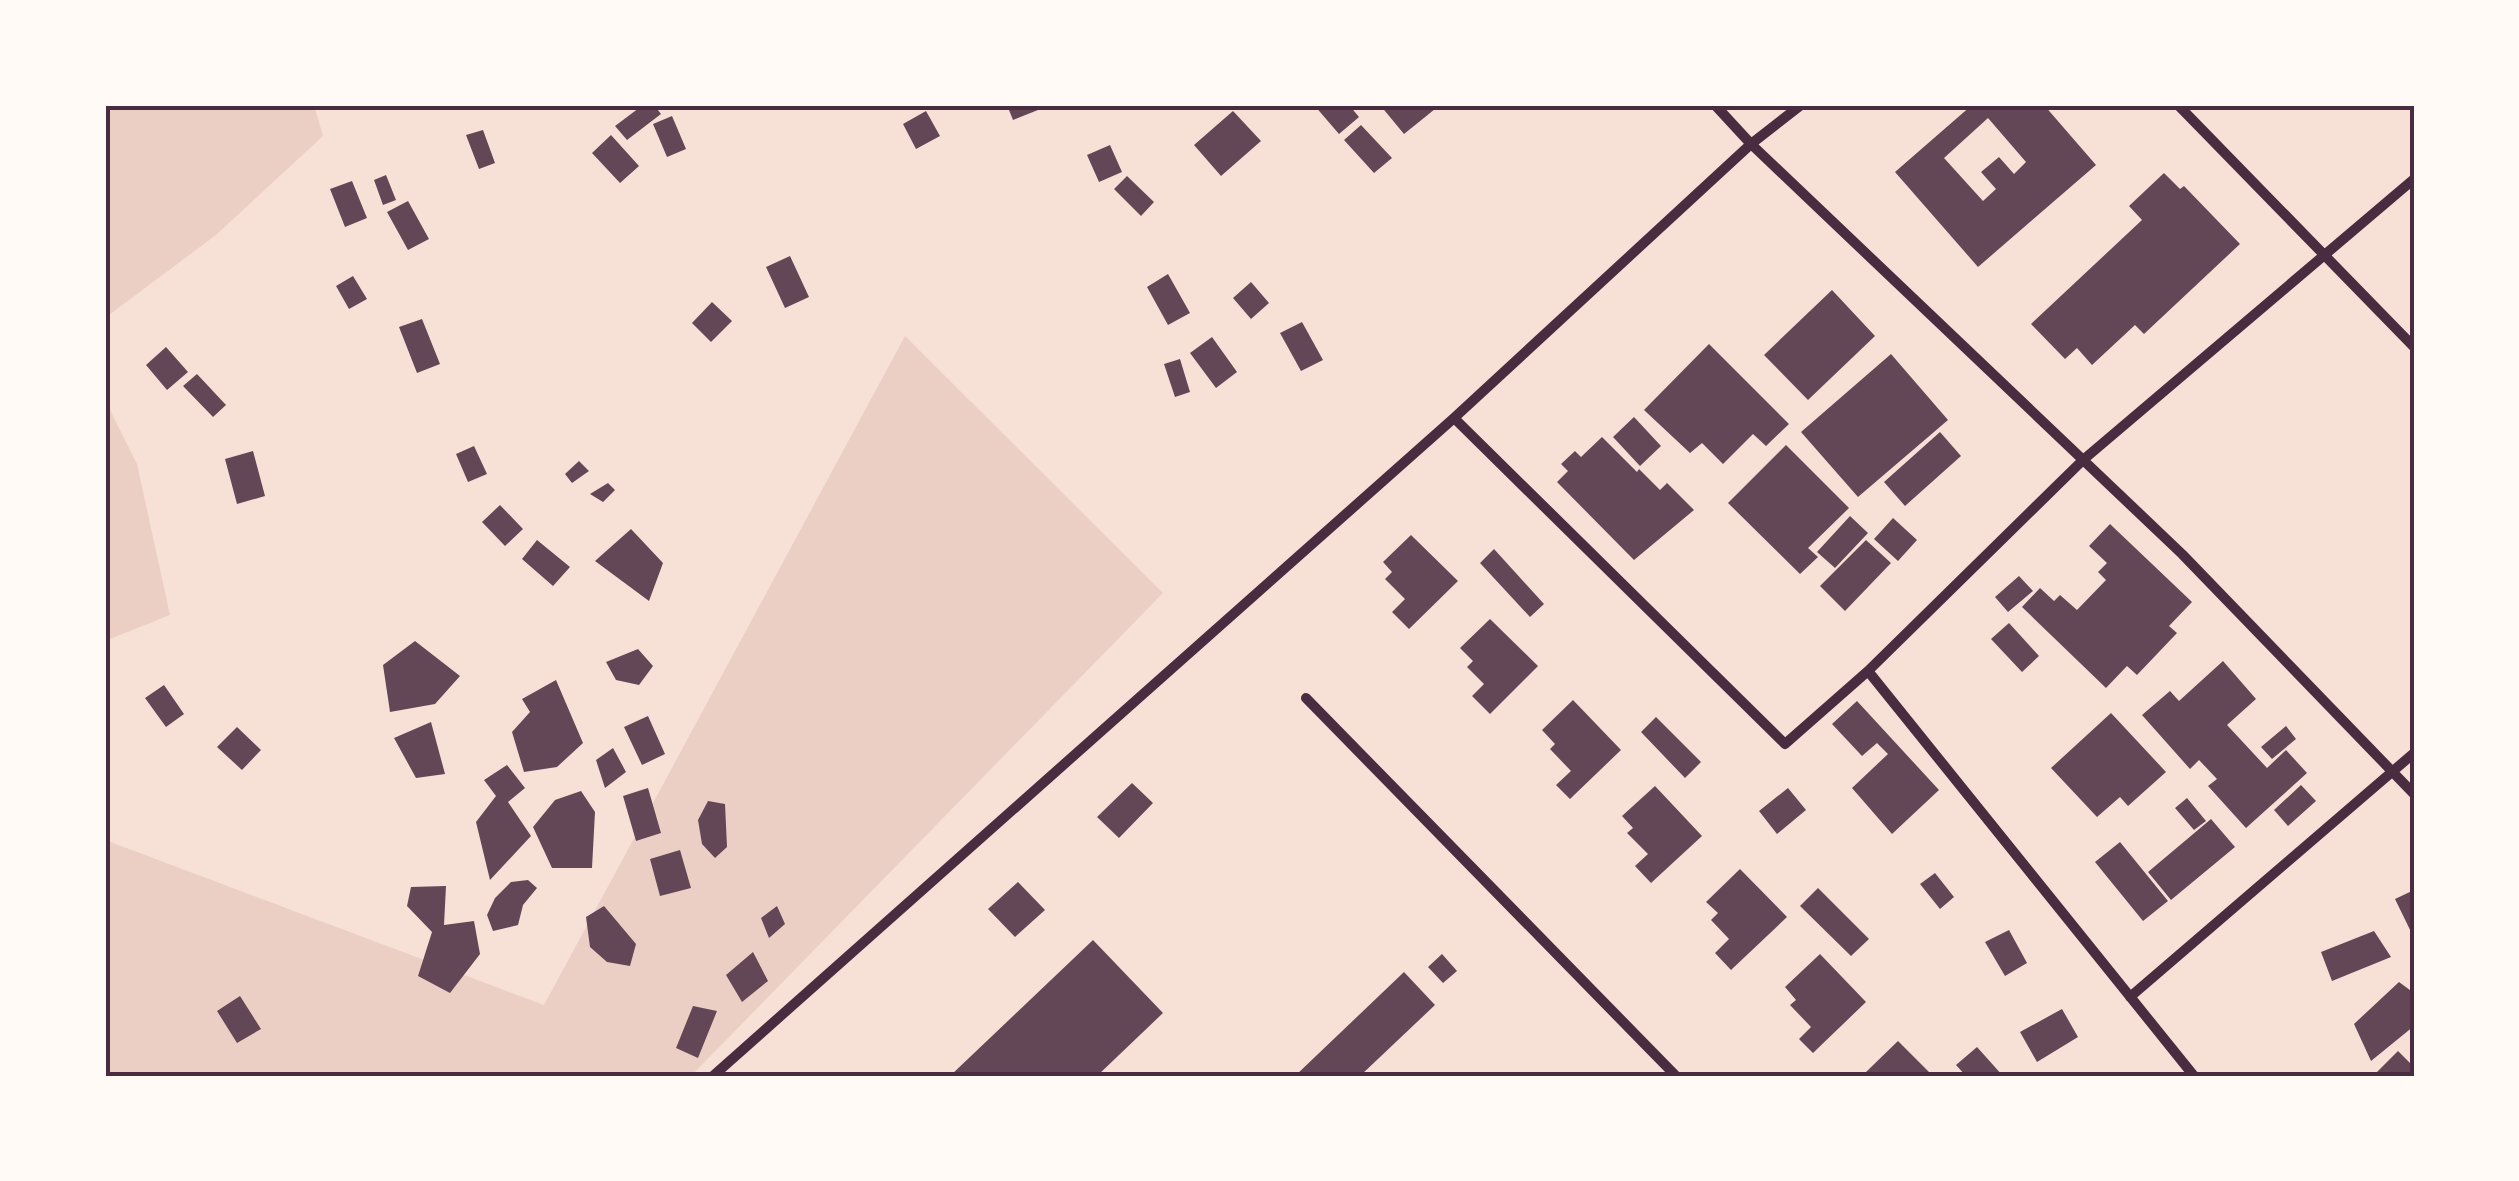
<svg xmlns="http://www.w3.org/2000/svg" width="2519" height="1181" font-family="'Nunito Sans',sans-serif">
<rect width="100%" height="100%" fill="#f7e1d7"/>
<path fill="#ebcfc5" d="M105 105H314L323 136 216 235 105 318Z
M905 336 1163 593 691 1076H105V840L544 1005Z
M105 400 137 464 170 615 105 641Z"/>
<path fill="#644757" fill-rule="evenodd" d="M643 105H654L661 114 627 140 615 126Z
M1007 105H1036L1038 110 1013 120Z
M1314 105H1349L1359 117 1339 134Z
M1380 105H1440L1404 134Z
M1972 105H2044L2096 165 1978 267 1895 172ZM1988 118 2026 162 2014 174 1999 157 1981 172 1996 189 1983 201 1944 158Z
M926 111 940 136 916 149 903 124Z
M1233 111 1261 141 1221 176 1194 145Z
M672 116 686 149 667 157 653 124Z
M1361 125 1392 158 1374 173 1344 140Z
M483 130 495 163 479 169 466 135Z
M611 135 639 166 620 183 592 153Z
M1110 145 1122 172 1099 182 1087 155Z
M2164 173 2180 189 2184 186 2240 244 2144 334 2135 325 2092 365 2077 348 2065 359 2031 324 2142 220 2129 206Z
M386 175 396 200 383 205 374 180Z
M1127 176 1154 202 1141 216 1114 189Z
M352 181 367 218 345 227 330 189Z
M408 201 429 239 408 250 387 212Z
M790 256 809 297 785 308 766 267Z
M1168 274 1190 313 1168 325 1147 287Z
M353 276 367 299 349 309 336 286Z
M1251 282 1269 303 1251 319 1233 298Z
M1832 290 1875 336 1808 400 1764 355Z
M712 302 732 321 711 342 692 323Z
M422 319 440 364 417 373 399 327Z
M1302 322 1323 360 1301 371 1280 333Z
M1212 337 1237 372 1216 388 1190 353Z
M1709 344 1789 424 1766 446 1753 434 1723 464 1702 443 1690 453 1644 410Z
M166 347 188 372 167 390 146 365Z
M1891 354 1948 420 1858 497 1801 432Z
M1180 359 1190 392 1175 397 1164 364Z
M197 374 226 405 213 417 183 386Z
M1634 417 1661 446 1640 466 1613 437Z
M1940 432 1961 456 1905 506 1884 482Z
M1602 437 1637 472 1639 469 1660 490 1667 483 1694 510 1634 560 1557 482 1568 471 1561 464 1575 451 1581 457Z
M1786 445 1849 508 1808 548 1818 557 1800 574 1728 503Z
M474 446 487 474 468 482 456 454Z
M253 451 265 496 237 504 225 459Z
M579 461 589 471 572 483 565 474Z
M608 483 615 490 603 502 590 494Z
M500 505 523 529 505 546 482 522Z
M1850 516 1868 533 1835 568 1817 552Z
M1893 518 1917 540 1898 561 1874 539Z
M2110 524 2192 602 2169 626 2177 633 2137 675 2127 666 2106 688 2022 607 2040 588 2054 601 2060 595 2077 610 2106 580 2098 572 2107 563 2089 546Z
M631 529 663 563 649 601 595 561Z
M1411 535 1458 581 1409 629 1392 612 1405 599 1385 579 1392 572 1383 562Z
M537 540 570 567 553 586 522 559Z
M1866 540 1891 563 1845 611 1820 586Z
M1494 549 1544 604 1530 617 1480 563Z
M2019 576 2033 591 2008 612 1995 597Z
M1490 619 1538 666 1490 714 1472 696 1484 684 1467 667 1473 661 1460 648Z
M2009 623 2039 656 2022 672 1991 639Z
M415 641 460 676 435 704 390 712 383 665Z
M638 649 653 666 639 685 616 680 606 662Z
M2223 661 2256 699 2227 725 2267 768 2286 750 2307 773 2246 828 2208 786 2217 779 2199 760 2190 769 2142 715 2170 691 2179 701Z
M556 680 583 743 557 767 524 772 512 732 530 712 522 699Z
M164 685 184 714 166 727 145 698Z
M1573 700 1621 750 1570 799 1556 785 1571 771 1550 749 1555 744 1542 730Z
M1857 701 1939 790 1892 834 1852 788 1888 754 1877 743 1862 756 1832 724Z
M2111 713 2166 772 2128 806 2120 797 2097 817 2051 768Z
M648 716 665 754 642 765 624 727Z
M1656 717 1701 762 1685 778 1641 732Z
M431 722 445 774 416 778 394 738Z
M2286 726 2296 739 2272 759 2261 747Z
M237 727 261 750 242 770 217 747Z
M613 748 626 772 605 788 596 760Z
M507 765 525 788 508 802 531 836 490 880 476 822 496 796 484 780Z
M1132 783 1153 803 1119 838 1097 817Z
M2301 785 2316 801 2288 826 2274 810Z
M1655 786 1702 836 1651 883 1635 866 1648 854 1627 833 1633 828 1622 816Z
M648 788 661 833 636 841 623 796Z
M1788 788 1806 810 1777 834 1759 811Z
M581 791 595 812 592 868H552L533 827 555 800Z
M2187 798 2206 821 2194 830 2175 808Z
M708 801 725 804 727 847 715 858 702 844 698 820Z
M2211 819 2235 847 2171 900 2148 872Z
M2120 842 2168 901 2143 921 2095 862Z
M680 850 691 888 660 896 650 859Z
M1740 869 1787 917 1731 970 1715 953 1729 939 1711 920 1718 913 1706 902Z
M1935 873 1954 897 1940 909 1920 884Z
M528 880 537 888 523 905 518 925 493 931 487 915 495 898 511 882Z
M1018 882 1045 910 1015 937 988 909Z
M446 886 444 925 474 921 480 954 450 993 418 976 432 932 407 906 411 887Z
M1818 888 1869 939 1851 956 1800 906Z
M2414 890V938L2395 899Z
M604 906 636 944 630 966 607 962 590 947 586 917Z
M777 906 785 924 769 938 761 918Z
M2009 930 2027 963 2005 976 1985 942Z
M2374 931 2391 957 2332 981 2321 952Z
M1093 940 1163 1013 1097 1076H950Z
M753 952 768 981 742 1002 726 975Z
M1442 954 1457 971 1443 983 1428 967Z
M1820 954 1866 1002 1813 1053 1799 1039 1811 1027 1790 1005 1796 1000 1785 987Z
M1404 972 1435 1005 1360 1076H1295Z
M2399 982 2414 993V1026L2371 1061 2354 1024Z
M240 996 261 1029 237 1043 217 1011Z
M693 1006 717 1011 698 1058 676 1048Z
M2062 1009 2078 1037 2037 1062 2020 1032Z
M1898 1041 1933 1076H1870L1866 1072Z
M1977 1047 2003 1076H1966L1956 1065Z
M2398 1051 2414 1067V1076H2373Z"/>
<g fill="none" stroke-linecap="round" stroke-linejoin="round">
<path stroke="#4a2c40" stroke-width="10" d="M1715 105 1751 144 2182 554 2414 794
M2178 105 2414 347
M1454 418 1785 744 1868 671 2083 460 2414 179
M1868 671 2194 1076
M1306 698 1676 1076
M2130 997 2414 753
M713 1076 1454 418 1751 144 1801 105"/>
</g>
<rect width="2519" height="1181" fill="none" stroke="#fffaf5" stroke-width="215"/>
<rect x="108" y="108" width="2304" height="966" fill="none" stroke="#4a2c40" stroke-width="4"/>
</svg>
